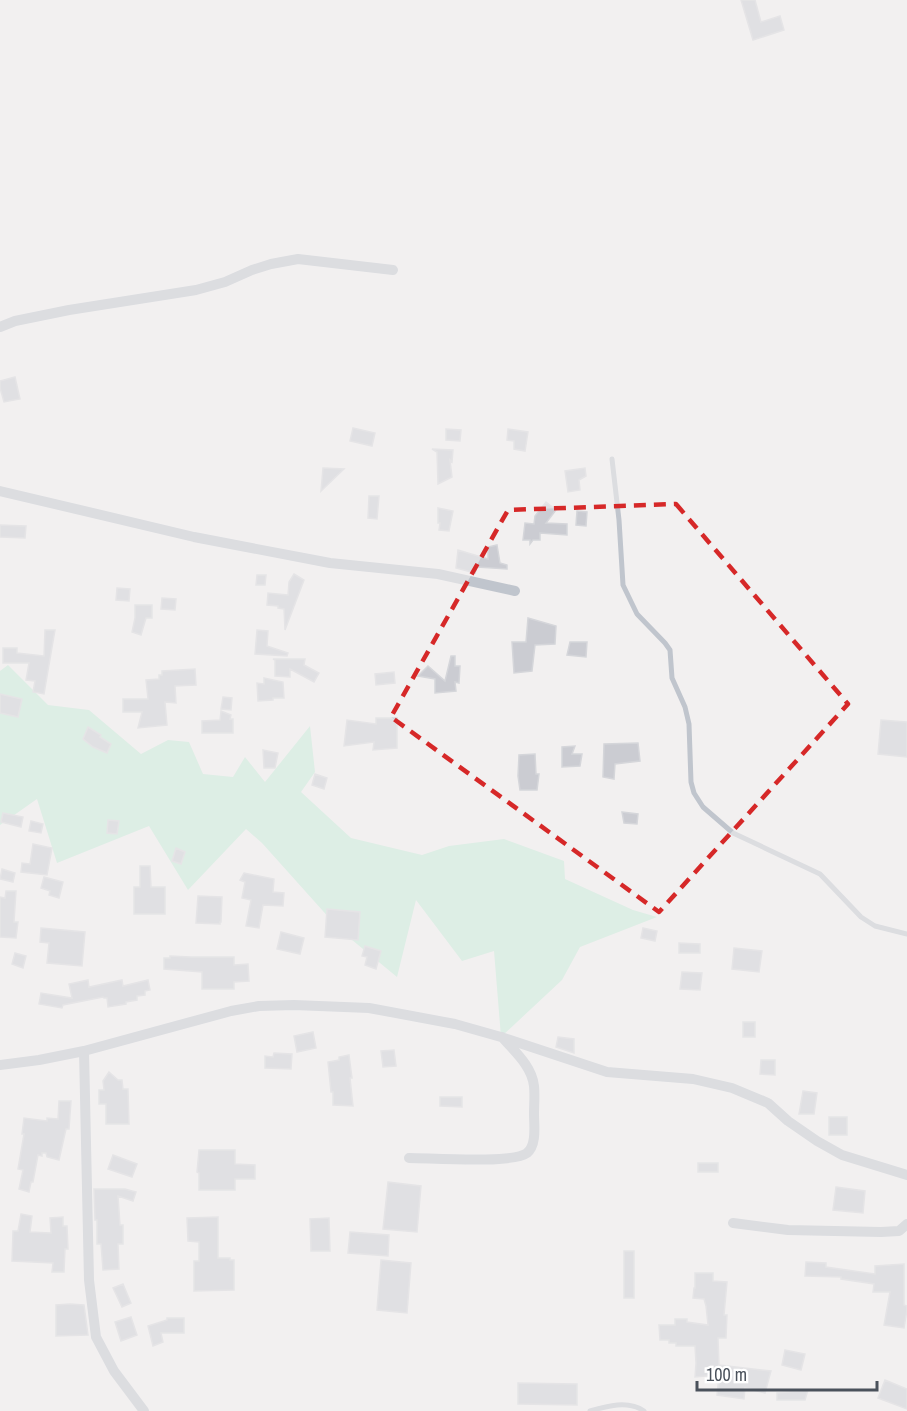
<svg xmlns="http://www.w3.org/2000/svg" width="907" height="1411" font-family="'Archivo Narrow',sans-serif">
<rect width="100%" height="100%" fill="#f2f0f0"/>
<path fill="#c4ead7" d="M8 665 48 705 89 710 141 754 168 740 189 742 203 774 233 777 245 757 265 782 310 726 315 772 301 792 351 838 422 855 449 846 504 839 564 861 565 879 633 910 657 917 580 947 562 980 501 1037 494 951 462 961 416 900 397 977 340 930 262 843 246 829 188 890 149 826 57 863 37 799 0 825V671Z"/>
<path fill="#cbccd2" stroke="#d5d6da" stroke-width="1.5" d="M741 0H755L761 22 780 16 784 30 753 40Z
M15 377 20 399 4 402 0 388V381Z
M353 428 375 433 372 446 350 441Z
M446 429 461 430 460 441 446 440Z
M508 429 528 432 525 451 514 449V441L507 440Z
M432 449 453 450 452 462 450 460 452 477 438 484 437 452Z
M323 468 344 469 321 491Z
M585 468 586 476 579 480 580 490 568 492 565 471Z
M369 496H379L377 519 368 518Z
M546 502 556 510 546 523 567 524V535L540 533V540H533L530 544V540H523L525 523 534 524 535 516Z
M438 508 453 511 449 531 439 530 440 523H438Z
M577 511 587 512 586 526 576 525Z
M0 525 26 526 25 538 0 537Z
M497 545 500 563 507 565V569L477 567 475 573 456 568 458 550 488 559V547Z
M294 574 304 580 285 630 284 609 278 608V606L267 605 268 593 288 595 289 582Z
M257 575H266L265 585H256Z
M117 588 130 589 129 601 116 600Z
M162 598 176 599 175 610 161 609Z
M135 605H152V618H146L141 635 132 632 135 618Z
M528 618 556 626 555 644 535 645 532 671 514 673 512 642H526Z
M45 630H55L44 694 33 692 35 681 26 680 29 663H3V648H17V653L44 656Z
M257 630 268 631 267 646 288 653 287 656 255 654Z
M570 642H587L586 657 567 655Z
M451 656H455V666H460L459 683 455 682 456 691 435 693V679L418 676 428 666 445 681Z
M273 659H305L304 665 319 673 314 682 290 669V677L275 676V660Z
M195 669 196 685 175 686 176 703 165 702 167 725 138 728 142 712H123V699H148L146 680 159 679V675H162V671Z
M394 672 395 683 376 685 375 674Z
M264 678 283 682 284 698H273V700L258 701 257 683 264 684Z
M0 694 22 699 18 717 0 713Z
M223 697 232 698 231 710 221 709Z
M221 711 231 715 230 719H233V733H202V721L220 720Z
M376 718H397V748L373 750 374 742 344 746 347 720 376 724Z
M881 720 907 722V757L878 754Z
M88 727 101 735 100 737 111 744 107 753 93 747 83 739Z
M638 743 640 761 615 764 614 779 603 777 604 744Z
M575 746 572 754H582L580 766 562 767V747Z
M263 750 278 753 275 768H264Z
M535 754 536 774H539L537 790H520L518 776 519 755Z
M315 774 327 778 324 789 312 785Z
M622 812 638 814 637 824 624 823Z
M3 813 23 817 21 827 1 822Z
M108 820 119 821 117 834 107 833Z
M31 821 43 824 41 833 29 831Z
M33 844 52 848 47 875 21 872 22 863 30 864Z
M176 848 185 852 181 864 172 861Z
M140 866H150L151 887H165V914H134V887H140Z
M2 869 15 873 13 882 0 879Z
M244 873 274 879 273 892 284 893 283 906 263 905 259 928 246 926 251 900 242 898 245 882 240 880Z
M44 877 63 882 59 898 49 895 50 891 41 888Z
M6 891H16L14 922H18L16 938 0 937V897L5 898Z
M198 896 222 897 221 922H220V924L196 923Z
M327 909 360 912 358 940 325 937Z
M41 928 85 932 82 966 47 963 49 943 40 942Z
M643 928 657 931 655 941 641 938Z
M281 932 304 938 300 954 277 949Z
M679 943 700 944V953H679Z
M365 946 381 951 376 969 365 965 367 957 362 956Z
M734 948 762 951 759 972 732 969Z
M15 953 26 956 23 968 12 964Z
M170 956 191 957H234V965L248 964 249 981 234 982V989H202V972L164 969V958H170Z
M682 972 702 973 700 990 680 989Z
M88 980 89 987 122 980 123 986 148 980 150 990 145 991V995L137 996V1000L126 1002V1004L108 1007 107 998H104L103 997 63 1005 62 1008 39 1004 41 993 72 998 69 984Z
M743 1022H755V1037H743Z
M313 1032 316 1048 297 1052 294 1036Z
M558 1037 574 1039V1053L556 1047Z
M394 1050 396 1066 383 1067 381 1051Z
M274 1053 292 1054 291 1069 265 1068V1056L273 1057Z
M349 1055 352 1078H350L353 1106 333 1105V1092H331L328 1062 339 1060V1057Z
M761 1060H775V1075L760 1074Z
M109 1072 118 1080H122L123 1089H128L129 1124H106V1104H99V1090H104L103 1081Z
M803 1091 817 1093 814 1114H799Z
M440 1097H462V1107L440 1106Z
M59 1101H71L69 1129H66L59 1160 47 1157 46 1153H42V1156L38 1155 33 1182H31L29 1192 19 1189 23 1170 18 1169 24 1134H22L24 1118 47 1121V1118L58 1119Z
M829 1117H847V1135H829Z
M199 1150H235V1164L255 1165V1179H235V1190H199V1173L197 1172Z
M113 1155 137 1164 132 1177 108 1169Z
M698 1163H718V1172H698Z
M388 1182 421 1186 417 1232 383 1229Z
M836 1187 865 1191 863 1213 833 1210Z
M94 1189H125L136 1192 133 1201 118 1196 120 1225H123V1244H118L119 1269 103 1270 101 1244H97V1220H95Z
M21 1214 32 1216 30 1232 51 1233 50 1218 63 1217V1226H67L68 1249H65L64 1272H52L53 1263 12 1261 13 1231H18Z
M218 1217V1258H230V1260H234V1290L194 1291V1261H199V1242L188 1241 187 1218Z
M329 1218 330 1251H311L310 1219Z
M350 1232 389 1235 388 1256 348 1253Z
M624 1251H634V1298H624Z
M381 1260 411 1263 407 1313 377 1310Z
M806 1262 826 1263V1267L875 1274V1266L904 1264V1305L907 1306V1310L904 1328 884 1325 890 1292H873L874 1284 841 1279V1277L805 1276Z
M695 1273H713V1281L727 1282 724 1315H727L726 1338H718L719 1365 771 1371 765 1393 745 1388 744 1399 717 1395 719 1375 695 1377 696 1363 695 1346H676V1343H669V1340H660L659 1325H675V1319H687V1322L708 1325 706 1306 704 1299 693 1298 694 1288H695Z
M123 1284 131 1303 122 1307 113 1288Z
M70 1304 84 1305 88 1335 56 1336V1305Z
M131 1317 137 1335 121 1341 115 1322Z
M167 1318H184V1333H161L163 1342 153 1346 148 1326 167 1320Z
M785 1350 805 1354 801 1370 782 1365Z
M885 1380 907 1389V1409L878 1398Z
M518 1383 577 1384V1405L518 1404Z
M808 1390 805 1400H777V1393Z"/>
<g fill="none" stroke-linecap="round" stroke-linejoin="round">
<path stroke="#c0c5cd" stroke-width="5" d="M612 459 619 520 623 585 637 614 665 643 670 650 672 678 685 707 689 724 691 782 694 793 703 807 733 833 820 874 861 917 875 926 907 934
M590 1411C607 1406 628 1400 644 1411"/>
<path stroke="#c0c5cd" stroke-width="10" d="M0 327 15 321 69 310 196 290 225 282 252 270 271 264 298 259 393 270
M0 491 194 537 330 563 438 574 515 591
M84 1051 89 1280 96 1337 114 1371 144 1411
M0 1065 39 1060 84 1051 231 1011 259 1006 294 1005 369 1008 455 1024 501 1037 607 1072 693 1079 732 1088 768 1103 788 1121 817 1141 842 1155 907 1175
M409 1158C431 1158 512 1164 527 1153 537 1145 534 1125 534 1114 534 1104 535 1095 534 1086 532 1066 514 1051 502 1037
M733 1223 788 1230 881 1232 899 1231 907 1224"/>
</g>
<path d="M0 0H907V1411H0ZM676 504 848 704 659 912 391 717 508 510Z" fill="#f2f0f0" fill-opacity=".55" fill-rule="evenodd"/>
<path fill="none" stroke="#d62828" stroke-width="4.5" stroke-dasharray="12 8" stroke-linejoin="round" d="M676 504 848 704 659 912 391 717 508 510Z"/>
<path d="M697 1381v9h180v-9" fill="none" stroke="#4a515b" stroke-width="3"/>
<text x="706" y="1381" font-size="18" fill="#4a515b" stroke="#ffffff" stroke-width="4.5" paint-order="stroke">100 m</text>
</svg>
